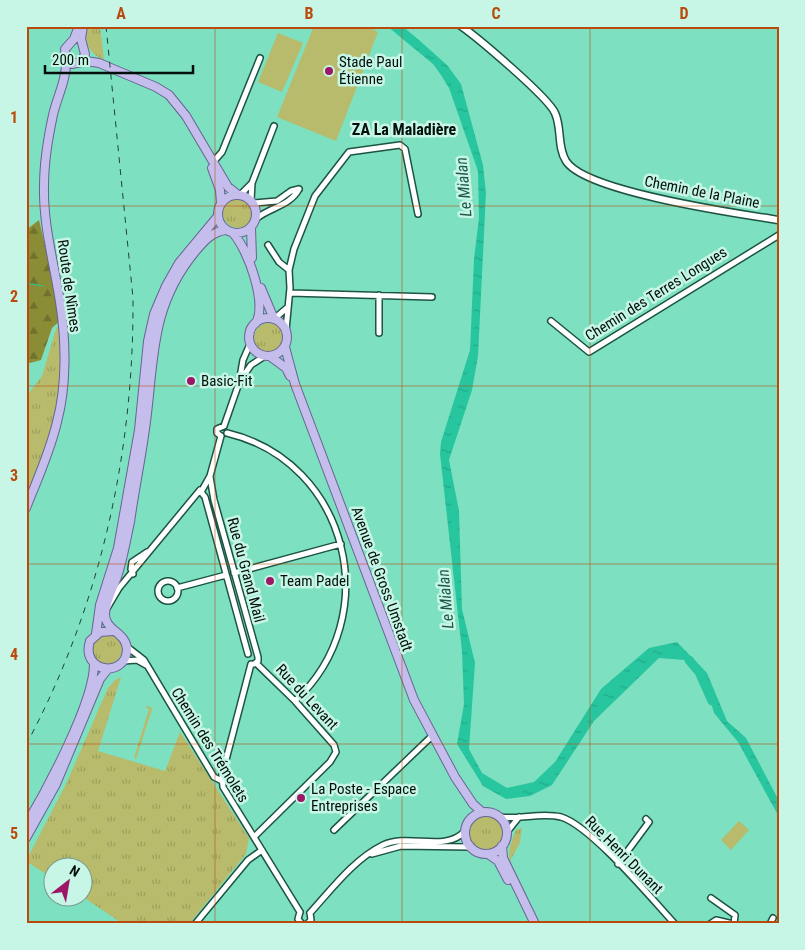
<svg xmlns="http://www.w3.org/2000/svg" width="805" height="950" font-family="'Roboto Condensed',sans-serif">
<defs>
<pattern id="grass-tufts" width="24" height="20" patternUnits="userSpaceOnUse" patternTransform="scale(1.25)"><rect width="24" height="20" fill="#b7bb6b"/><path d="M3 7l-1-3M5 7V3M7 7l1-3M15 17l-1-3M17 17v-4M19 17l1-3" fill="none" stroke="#9ca05b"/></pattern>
<pattern id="forest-firs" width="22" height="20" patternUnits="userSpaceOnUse" patternTransform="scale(1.25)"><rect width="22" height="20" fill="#8a8d35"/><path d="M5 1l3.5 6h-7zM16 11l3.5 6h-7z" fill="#6e722b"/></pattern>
<pattern id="water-ripples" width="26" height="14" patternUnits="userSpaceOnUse" patternTransform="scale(1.25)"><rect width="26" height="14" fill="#27c69f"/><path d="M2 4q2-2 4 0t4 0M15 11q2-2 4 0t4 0" fill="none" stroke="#21a988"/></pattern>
</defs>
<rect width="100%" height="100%" fill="#7de0c0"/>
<path fill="url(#grass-tufts)" d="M87 26H100L104 60C88 53 84 42 87 26Z
M223 213a15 15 0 1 1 30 0a15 15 0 1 1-30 0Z
M62 319 63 346 58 422 26 508V397L42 376 56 329Z
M254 338a15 15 0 1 1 30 0a15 15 0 1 1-30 0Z
M92 649a15 15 0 1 1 30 0a15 15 0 1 1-30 0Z
M121 677 98 751 165 771 180 732 249 838 246 854 189 924H123L83 897 82 868H52V878L26 861 66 784 108 688 115 680Z
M148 706 155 710 152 709 136 759 134 758 149 709 145 707Z
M467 833a18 18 0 1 1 36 0a18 18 0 1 1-36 0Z
M522 828 520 843 510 861C507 851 512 840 516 830Z"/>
<path fill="url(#forest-firs)" d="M39 220 62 319 52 328 41 360 30 363 26 360V230Z"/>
<path fill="#b7bb6b" d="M314 26H367L378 32 336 141 277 117Z
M278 33 303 43 282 92 258 82Z
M739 821 749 830 731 850 721 840Z"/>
<path fill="url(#water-ripples)" d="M387 26H402L419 40 447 65 461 84 483 165 486 193 478 356 472 390 449 460 459 511 462 609 475 663 469 749 482 773 507 788 534 782 555 762 601 689 649 648 677 642 707 673 727 721 746 738 779 801V817L738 742 714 713 706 685 698 670 684 660 659 658 594 721 552 785 530 796 506 799 483 786 457 744 464 704 462 651 440 454 441 442 470 350 474 259 479 218 478 171 449 88 441 75 433 64Z"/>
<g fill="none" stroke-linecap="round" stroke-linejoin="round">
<path stroke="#27c69f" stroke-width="1" d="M26 283 43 286"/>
<path stroke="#27c69f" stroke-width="9" d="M689 660 699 672 712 701"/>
<g stroke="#1d5343" stroke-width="8">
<path id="minor" d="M214 161 222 152 260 58
M241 194 252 183
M251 200 252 183 274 126
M254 203 277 201 291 191 299 189
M257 218C271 207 290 206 299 189
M268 245 279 262 289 270
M290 293 432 297
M379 295V333
M274 319 288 307
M551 321 589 352 779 235
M286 330 290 288 289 270 294 249 315 196 349 152 400 145 405 149 418 214
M240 381 251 365 265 356
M224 426 239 383 243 360 250 344
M227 433C349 462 386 617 295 701
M221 436 210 476 201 492 205 497 248 654
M221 436 217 433V429L224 426
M210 477 214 500 258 657V661L254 664
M234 573 341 544
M133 574 131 569 132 562 147 552
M158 591a10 10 0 1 1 20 0a10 10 0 1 1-20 0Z
M177 588 226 575
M106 610 119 588 200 490
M126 646 144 660 214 777 222 781
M123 661 137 660 146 665
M251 664 222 775 223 787 300 912
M500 817C521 820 540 812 561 817 591 826 651 898 675 924
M334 830 433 735
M507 832 519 817
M254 837 330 762 336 752 334 745 295 701 256 663
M372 854 401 846 470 847
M618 864 649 822 646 819
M711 898 735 915 734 924
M300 912 298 919 302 924
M310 913C331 890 354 859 383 845 409 833 445 852 464 832
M195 924 248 860 262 850
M307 924 311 920 310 913
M710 924 716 920 733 924
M770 924 773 918"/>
</g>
<g stroke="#1d5343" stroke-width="9">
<path id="tertiary" d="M461 26C478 38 548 97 555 113 562 128 557 147 566 161 585 192 740 214 779 220"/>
</g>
<g stroke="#676493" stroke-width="10">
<path id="primary" d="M79 26 74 39 65 49 66 60 72 64 86 61 99 63 156 87 169 95 186 116 228 187 237 194
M81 62 85 54 81 39 83 26
M212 168 220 190 221 203
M218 214a19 19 0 1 1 38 0a19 19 0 1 1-38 0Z
M251 228 252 258
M233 233C248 250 267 302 256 323
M261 288 274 319
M249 337a19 19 0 1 1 38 0a19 19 0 1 1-38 0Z
M285 347 295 384 414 700 455 777 473 804 482 812
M271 357 286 368 290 376
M26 508C37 480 50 452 57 422 67 385 66 340 60 302 54 263 43 225 44 186 44 162 48 138 53 115 57 97 67 79 66 60
M113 631 100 632 90 641C80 672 125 679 127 650 127 632 104 631 105 613 106 601 113 588 117 577 123 559 126 540 130 522 134 493 140 464 144 436 155 367 147 311 194 253 203 242 212 231 227 230
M96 634 100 605 118 548 139 430 148 341 154 314 166 286 179 263 218 216
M465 833a21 21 0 1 1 42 0a21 21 0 1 1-42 0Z
M26 825C46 791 95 701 94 663
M26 838 56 784 100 679 108 669
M502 846 503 858 535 924
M488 854 498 861 508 880"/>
</g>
<use href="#minor" stroke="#fff" stroke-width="5"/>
<use href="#tertiary" stroke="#fff" stroke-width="6"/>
<use href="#primary" stroke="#c5bdeb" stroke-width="8"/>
<path stroke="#204437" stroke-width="1" stroke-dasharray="6 6" stroke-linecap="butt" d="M26 745C100 607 134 454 133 298L106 26"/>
</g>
<path fill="none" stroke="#ba4a0b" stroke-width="1" stroke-opacity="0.55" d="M215 26V924M402 26V924M590 26V924M26 206H779M26 386H779M26 564H779M26 744H779"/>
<g fill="#9e1767" stroke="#c8f6e6" stroke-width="2">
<circle cx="329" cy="71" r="5"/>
<circle cx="191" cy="381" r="5"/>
<circle cx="270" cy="581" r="5"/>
<circle cx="301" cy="798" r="5"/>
</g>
<g text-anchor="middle" stroke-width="5" stroke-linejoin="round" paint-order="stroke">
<g font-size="15" fill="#000f09" stroke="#c8f6e6" text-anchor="start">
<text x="339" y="67">Stade Paul<tspan x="339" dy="17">Étienne</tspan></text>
<text x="201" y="386">Basic-Fit</text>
<text x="280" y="586">Team Padel</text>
<text x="311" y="794">La Poste - Espace<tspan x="311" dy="17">Entreprises</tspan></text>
</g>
<g font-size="15" fill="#000f09" stroke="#c8f6e6">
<text transform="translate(702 192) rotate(11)" y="5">Chemin de la Plaine</text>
<text transform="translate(69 286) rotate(82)" y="5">Route de Nîmes</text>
<text transform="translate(656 294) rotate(-32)" y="5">Chemin des Terres Longues</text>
<text transform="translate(246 570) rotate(75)" y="5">Rue du Grand Mail</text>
<text transform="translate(382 579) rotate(70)" y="5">Avenue de Gross Umstadt</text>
<text transform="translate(307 697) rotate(47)" y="5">Rue du Levant</text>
<text transform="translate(210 745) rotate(58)" y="5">Chemin des Trémolets</text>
<text transform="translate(624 855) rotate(45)" y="5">Rue Henri Dunant</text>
</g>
<g font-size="16" font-weight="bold" fill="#000f09" stroke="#c8f6e6">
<text x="404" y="135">ZA La Maladière</text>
</g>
<g font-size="16" font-style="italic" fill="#1e5848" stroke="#c8f6e6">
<text transform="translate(463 187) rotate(-95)" y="6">Le Mialan</text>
<text transform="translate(445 599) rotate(-95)" y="6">Le Mialan</text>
</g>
</g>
<rect width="805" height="950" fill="none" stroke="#c8f6e6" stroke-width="55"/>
<g transform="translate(68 882) rotate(31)"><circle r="24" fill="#c8f6e6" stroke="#789a8e"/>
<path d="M0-4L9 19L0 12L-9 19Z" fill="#9e1767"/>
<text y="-8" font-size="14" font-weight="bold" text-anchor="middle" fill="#000f09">N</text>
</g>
<path d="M45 65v8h148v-8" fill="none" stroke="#000f09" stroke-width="2.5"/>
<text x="52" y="65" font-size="15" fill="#000f09" stroke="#c8f6e6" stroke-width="4" paint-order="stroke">200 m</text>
<rect x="28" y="28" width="750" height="894" fill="none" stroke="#ba4a0b" stroke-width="2"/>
<g font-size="16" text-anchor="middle" font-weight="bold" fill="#ba4a0b">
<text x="121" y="19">A</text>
<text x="309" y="19">B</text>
<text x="496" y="19">C</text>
<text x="684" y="19">D</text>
<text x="14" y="123">1</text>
<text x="14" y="302">2</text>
<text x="14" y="481">3</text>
<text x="14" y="660">4</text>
<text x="14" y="839">5</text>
</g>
</svg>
